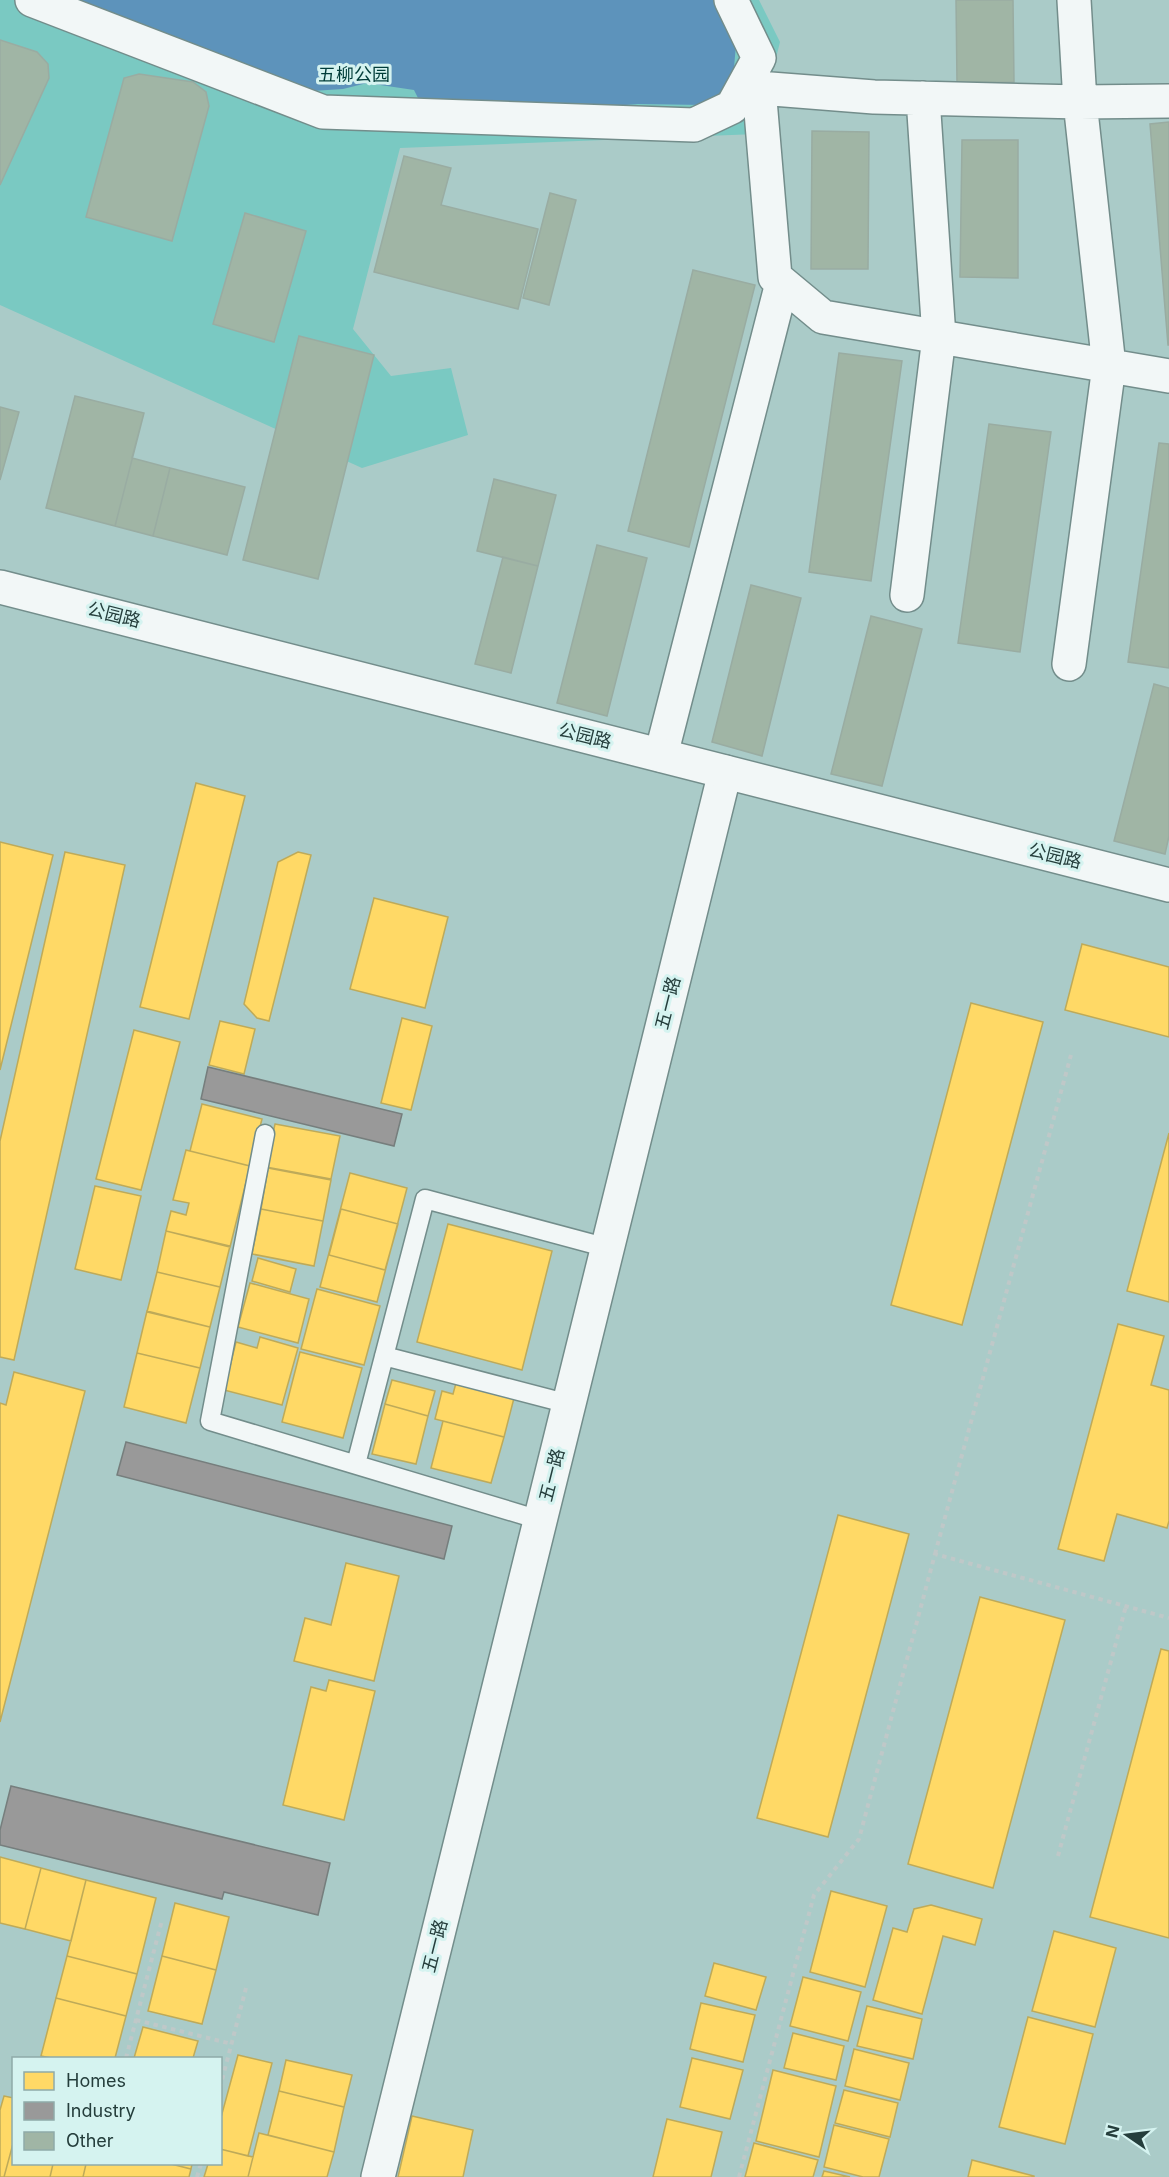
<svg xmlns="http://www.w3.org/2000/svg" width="1169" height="2177" font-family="Inter,'Noto Sans SC',sans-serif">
<rect width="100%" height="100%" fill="#aacbc8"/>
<path fill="#7ac9c2" d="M0 0H759L780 42 757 134 400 148 353 329 391 376 451 368 468 435 362 468 0 305Z"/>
<path fill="#5d93bb" d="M73 0H720L737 32 734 68 727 98 704 105 638 104 551 111 422 106 414 90 367 83 343 89 312 91Z"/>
<path fill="#ffd966" stroke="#beaa59" stroke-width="1.5" d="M196 783 245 796 189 1019 140 1007Z
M0 842 53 855 0 1070Z
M65 852 125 865 14 1360 0 1357V1141Z
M298 852 311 855 269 1021 257 1018 244 1004 278 862Z
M374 898 448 917 425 1008 350 989Z
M1082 944 1169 967V1037L1065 1010Z
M971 1003 1043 1022 962 1325 891 1305Z
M402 1018 432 1026 411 1110 381 1103Z
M220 1021 255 1029 244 1074 209 1065Z
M134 1030 180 1042 141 1190 96 1179Z
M202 1104 262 1119 250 1166 190 1151Z
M275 1124 340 1136 331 1179 266 1167Z
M1169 1133V1302L1127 1291Z
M186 1150 250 1166 230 1247 166 1231 171 1211 186 1215 189 1203 173 1200Z
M268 1168 331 1180 323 1221 261 1209Z
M350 1173 407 1188 377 1302 320 1287Z
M95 1186 141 1196 121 1280 75 1269Z
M261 1209 323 1221 314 1266 252 1254Z
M341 1209 398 1224 385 1270 329 1255Z
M448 1224 552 1251 522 1370 417 1342Z
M166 1231 230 1246 220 1287 157 1272Z
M258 1258 296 1269 290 1292 252 1281Z
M157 1272 220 1287 210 1327 147 1312Z
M250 1283 309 1299 298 1343 238 1327Z
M317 1289 380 1306 364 1365 301 1349Z
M147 1311 210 1327 200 1368 137 1353Z
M1118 1324 1164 1336 1151 1385 1169 1390V1521L1167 1528 1117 1514 1104 1561 1058 1549Z
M260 1337 298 1348 282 1405 224 1390 236 1342 257 1348Z
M300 1352 362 1368 343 1438 282 1422Z
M137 1353 200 1368 186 1423 124 1407Z
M14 1372 85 1391 0 1722V1403L6 1405Z
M392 1380 435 1391 428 1416 385 1404Z
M456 1383 514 1398 504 1437 435 1419 442 1391 453 1394Z
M385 1404 428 1416 416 1464 372 1454Z
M443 1421 504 1437 491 1483 431 1468Z
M838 1515 909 1534 828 1837 757 1818Z
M346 1563 399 1576 374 1681 294 1661 305 1618 331 1625Z
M980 1597 1065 1620 993 1888 908 1864Z
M1161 1649 1169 1651V1938L1090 1917Z
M329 1680 375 1691 344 1820 283 1805 311 1687 326 1691Z
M0 1857 41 1868 25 1929 0 1923Z
M41 1868 86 1880 71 1941 25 1929Z
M86 1880 156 1898 137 1974 67 1956Z
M831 1891 887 1906 865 1987 810 1972Z
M175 1903 229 1917 216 1970 162 1956Z
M931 1905 982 1919 975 1945 943 1936 922 2014 873 2000 893 1928 907 1932 914 1909Z
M1054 1931 1116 1948 1095 2027 1032 2011Z
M67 1956 137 1974 126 2016 56 1998Z
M162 1956 216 1970 202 2024 148 2011Z
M714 1963 766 1977 756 2010 705 1996Z
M803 1977 861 1992 848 2041 790 2026Z
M56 1998 126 2016 115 2058H51L41 2056Z
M701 2003 755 2015 743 2062 690 2049Z
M867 2006 922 2019 913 2059 857 2046Z
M1028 2017 1093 2034 1065 2144 999 2127Z
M143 2027 198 2041 193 2058H134Z
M793 2033 844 2046 836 2080 784 2068Z
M854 2049 909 2063 900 2100 845 2086Z
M238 2055 272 2063 248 2156 220 2149V2121Z
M692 2058 743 2070 730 2119 680 2107Z
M286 2060 352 2075 344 2107 279 2091Z
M773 2070 836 2086 819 2157 756 2141Z
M844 2090 898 2103 890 2137 835 2123Z
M279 2091 344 2107 334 2152 268 2135Z
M4 2096 14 2098V2140L4 2177H0V2110Z
M412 2116 473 2130 463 2177H398Z
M667 2119 722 2132 711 2177H653Z
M834 2125 889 2139 879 2177H863L824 2167Z
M259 2133 334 2152 327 2177H204L208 2164H220V2149L253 2157Z
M259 2133 334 2152 327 2177H248Z
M14 2140V2164H53L50 2177H4Z
M754 2143 818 2160 813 2177H745Z
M972 2160 1034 2176V2177H968Z
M53 2164H86L83 2177H50Z
M86 2164H171L191 2169 189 2177H83Z
M171 2164H192L191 2169Z
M824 2171 850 2177H822Z"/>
<path fill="#999" stroke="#767e7d" stroke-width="1.5" d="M208 1067 402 1114 394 1146 201 1099Z
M126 1442 452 1526 444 1559 117 1475Z
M11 1786 330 1863 318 1915 224 1892 222 1899 0 1845V1830Z"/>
<path fill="#a0b5a5" stroke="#99aca2" stroke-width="1.5" d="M956 0H1013L1014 82 957 83Z
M0 40 37 52 48 64 49 78 0 185Z
M139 74 193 82 206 92 209 106 172 241 86 217 124 78Z
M1169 122V345H1168L1150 124Z
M812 131 869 132 868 269H811Z
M962 140H1018V278L960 277Z
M404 156 451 168 441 205 538 229 518 309 374 272Z
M550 193 576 200 549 305 523 298Z
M245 213 306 231 274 342 213 324Z
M693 270 755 285 689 547 628 531Z
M299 336 374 355 318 579 243 560Z
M839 353 902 361 871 581 809 572Z
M75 396 144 413 132 458 170 468 153 536 46 508Z
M75 396 144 413 115 526 46 508Z
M0 407 19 412 0 480Z
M989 424 1051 432 1020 652 958 643Z
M1159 443 1169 444V668L1128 662Z
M170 468 245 487 227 555 153 536Z
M494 479 556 495 538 566 477 551Z
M597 545 647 558 607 716 557 703Z
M503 557 538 566 511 673 475 664Z
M751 585 801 598 762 756 712 742Z
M871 616 922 629 882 786 831 774Z
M1154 684 1169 688V836L1165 854 1114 841Z"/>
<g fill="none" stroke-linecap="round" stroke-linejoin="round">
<g stroke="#738d8b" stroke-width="21">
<path id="lane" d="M265 1134 210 1421 540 1520
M384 1356 569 1404
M356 1464 425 1199 608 1248"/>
</g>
<g stroke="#738d8b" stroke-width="36">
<path id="street" d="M32 0 323 112 694 125 732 107 759 58 731 0
M1169 101 1080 102 874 97 759 88 775 277 823 317 1169 376
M907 595 939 337 923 98
M1069 664 1109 366 1080 102 1074 0
M661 755 782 283
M378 2177 725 772"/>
</g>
<g stroke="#738d8b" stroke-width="36">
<path id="secondary" d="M0 587 1169 885"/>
</g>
<path stroke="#bfc8c8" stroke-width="4" stroke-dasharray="4.5 4.5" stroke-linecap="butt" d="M935 1554 1071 1055
M1058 1856 1126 1606
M136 2020 232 2044
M126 2058 162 1920
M220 2088 246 1988
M197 2177 201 2164
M739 2177 814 1895 859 1839 935 1554 1169 1618"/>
<use href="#lane" stroke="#f2f7f7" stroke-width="18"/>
<use href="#street" stroke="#f2f7f7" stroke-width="33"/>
<use href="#secondary" stroke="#f2f7f7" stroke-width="33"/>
</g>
<g text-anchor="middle" stroke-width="6" stroke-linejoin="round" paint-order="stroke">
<g font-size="18" fill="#003c39" stroke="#d5f3f0">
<text x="354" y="81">五柳公园</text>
</g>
<g font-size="18" fill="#253e3c" stroke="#d5f3f0">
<text transform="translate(114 615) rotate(14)" y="6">公园路</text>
<text transform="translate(585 736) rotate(14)" y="6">公园路</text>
<text transform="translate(1055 856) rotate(14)" y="6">公园路</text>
<text transform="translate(668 1003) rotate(-76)" y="6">五一路</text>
<text transform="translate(552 1475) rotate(-76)" y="6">五一路</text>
<text transform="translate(435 1946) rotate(-76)" y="6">五一路</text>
</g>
</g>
<rect x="12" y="2057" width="210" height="108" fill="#d5f3f0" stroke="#8faba8" stroke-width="1.5"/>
<rect x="24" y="2072" width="30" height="18" fill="#ffd966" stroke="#8faba8" stroke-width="1.5"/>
<text x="66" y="2087" font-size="18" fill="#253e3c">Homes</text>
<rect x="24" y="2102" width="30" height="18" fill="#999999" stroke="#8faba8" stroke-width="1.5"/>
<text x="66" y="2117" font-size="18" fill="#253e3c">Industry</text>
<rect x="24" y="2132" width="30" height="18" fill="#a0b5a5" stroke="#8faba8" stroke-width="1.5"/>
<text x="66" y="2147" font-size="18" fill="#253e3c">Other</text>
<g transform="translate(1127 2135) rotate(284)" stroke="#d5f3f0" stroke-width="4.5" paint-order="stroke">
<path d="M0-4.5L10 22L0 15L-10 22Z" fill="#253e3c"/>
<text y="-9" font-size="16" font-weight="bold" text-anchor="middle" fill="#253e3c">N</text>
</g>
</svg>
